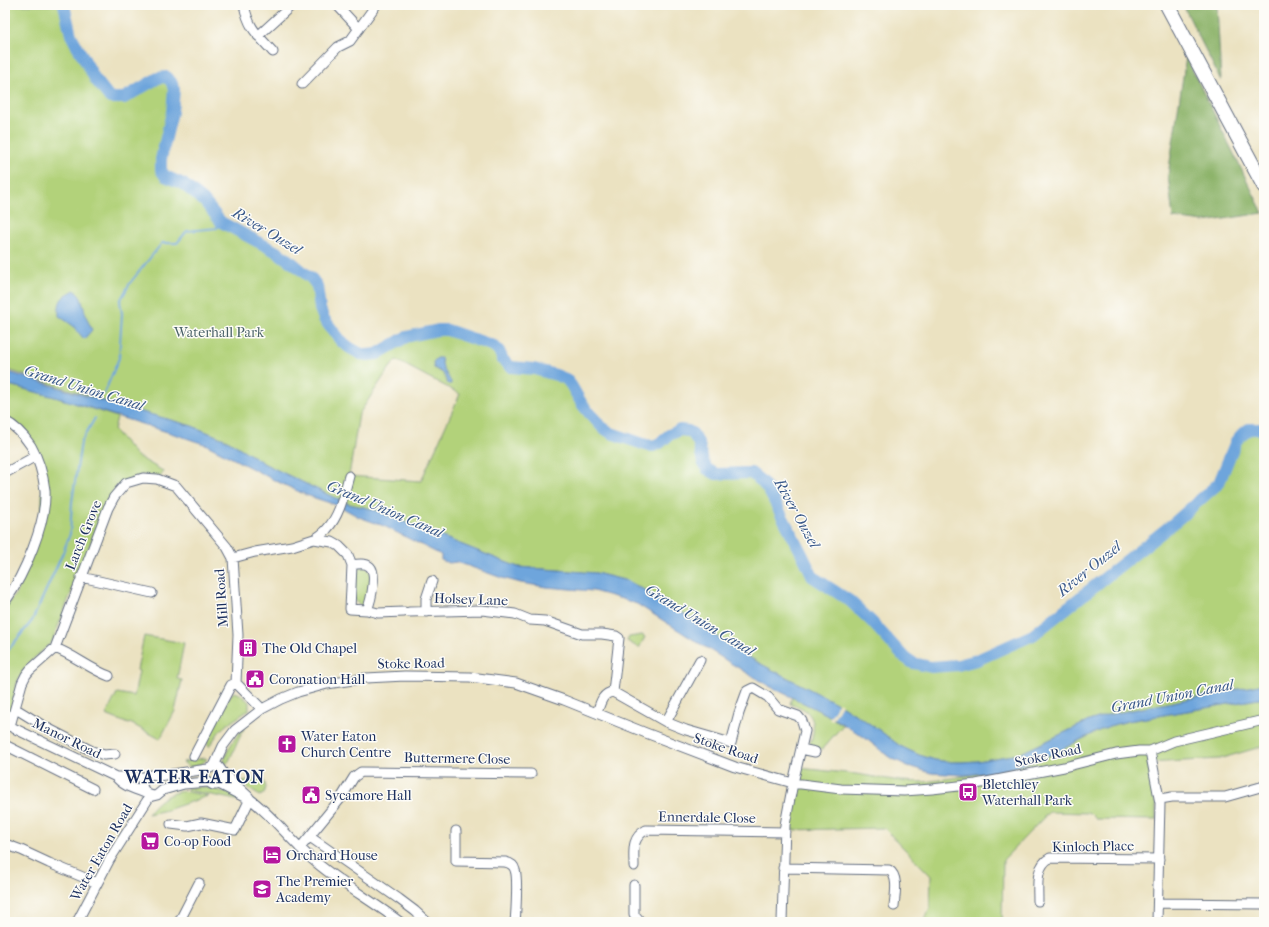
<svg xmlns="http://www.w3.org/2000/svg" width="1269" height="927" font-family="'IM FELL French Canon',serif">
<rect width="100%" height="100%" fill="#fdfcf7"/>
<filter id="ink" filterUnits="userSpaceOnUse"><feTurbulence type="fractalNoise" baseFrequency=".025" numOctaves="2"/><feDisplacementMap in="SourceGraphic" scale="8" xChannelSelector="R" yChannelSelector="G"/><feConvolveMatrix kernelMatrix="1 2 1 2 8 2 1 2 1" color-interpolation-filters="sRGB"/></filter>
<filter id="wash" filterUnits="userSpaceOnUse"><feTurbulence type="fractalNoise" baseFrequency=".012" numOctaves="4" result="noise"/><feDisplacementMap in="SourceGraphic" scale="16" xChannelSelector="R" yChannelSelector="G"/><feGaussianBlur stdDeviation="0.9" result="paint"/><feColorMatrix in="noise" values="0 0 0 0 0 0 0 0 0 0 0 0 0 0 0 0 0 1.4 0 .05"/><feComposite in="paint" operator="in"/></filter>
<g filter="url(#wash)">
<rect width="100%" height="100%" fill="#ebe2c1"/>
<path fill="#b2d27a" stroke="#66806c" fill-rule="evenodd" d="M5 5H64L71 35 95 79 110 98H124L158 78 167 77 172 83 174 90 172 112 161 159V170L165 176 183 184 204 201 221 222 277 252 294 264 312 279 317 286 320 309 324 319 341 341 350 348 361 354 368 355 377 354 406 337 438 330H447L494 346 499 351 503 360 511 367 534 369 556 375 566 379 571 385 582 404 590 414 602 427 611 433 646 445 653 446 660 443 669 435 680 430 688 431 693 436 699 444 703 462 707 469 716 474 751 473 761 481 769 491 802 554 813 577 850 601 871 621 903 656 913 663 931 667 958 665 977 660 1033 635 1175 522 1219 483 1236 441 1242 434 1249 429H1264V684L1107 715 1089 721 1019 754 978 761 962 762H949L935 760 919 755 900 746 879 730 844 707 759 663 729 645 668 603 628 581 596 573 518 567 372 509 349 504 333 497 265 464 229 441 212 434 192 426 112 404 102 400 5 369ZM396 360 460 394 421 481 349 476 359 414 386 373Z
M5 384 55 397 117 417 114 430 137 456 163 471 161 476 141 475 117 486 108 498 52 642 30 662 22 673 17 683 11 711 5 717V608L17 592 41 531 43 469 33 440 5 417Z
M356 567H367L372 574 368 597 364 605 358 604 354 599Z
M642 635 645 637 639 648 627 641 629 637Z
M144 636 184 643 177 679 182 680 175 711 160 739 130 723 129 724 106 715 117 693 134 696 139 671 137 670Z
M235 692 240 694 249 702V710L225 726 219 732 209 747 207 743 206 740 231 694Z
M792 697 826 714 843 725 822 749 809 746C818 725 814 709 790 704Z
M1264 698V746L1219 759 1148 763 1156 806V820L1096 819 1090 813 1049 812 1003 860 1002 922H924L930 908 931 876 884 828 788 830 799 768 856 774 900 781 925 782 993 772 1036 761 1055 753 1094 733 1109 726 1128 721Z
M244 728 229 761 226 764 224 762C226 750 236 736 244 728Z
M204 758 207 759C202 765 196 766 189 767L183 762Z
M261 778C267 783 268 792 260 796L252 791 242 781Z
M203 787C216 789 229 793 241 799V801L187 790V788Z
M183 791 208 796 167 810 148 814C155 801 169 793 183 791Z"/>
<path fill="#8db46a" stroke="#547264" d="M1183 5H1217L1221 81Z
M1186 57 1263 213 1204 222 1173 218 1168 175Z"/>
<path fill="#6ea5dc" stroke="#446a9d" d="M75 290 81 298 87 319 92 330 84 339 72 325 59 316C58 300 61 297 75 290Z
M437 358H441L443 368 451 382V384H448L443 373 434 368 433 362Z
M5 371 89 397 192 426 229 441 265 464 333 497 349 504 372 509 518 567 596 573 628 581 668 603 729 645 759 663 844 707 879 730 900 746 919 755 935 760 949 762H962L978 761 1019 754 1089 721 1107 715 1264 684V698L1128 721 1109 726 1082 739 1055 753 1015 767 993 772 964 775 931 773 908 766 889 757 864 737 826 714 769 686 732 664 637 604 622 599 593 591 546 587 521 583 502 578 457 562 449 563 441 560V555L384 526 359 517 339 506 306 495 274 480 207 445 177 435 55 397 5 384Z"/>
<path fill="#ebe2c1" d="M839 702 842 704 832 721 829 719Z"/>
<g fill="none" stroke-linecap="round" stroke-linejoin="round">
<path stroke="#6ea5dc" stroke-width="2" d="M104 394 119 358 122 314 120 301 130 283 162 243H177L187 231 217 228 219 218
M5 654 32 621 62 555 70 534 72 502 81 442 95 418"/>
<path stroke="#6ea5dc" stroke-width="12" d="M64 5 71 35 95 79 110 98H124L158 78 167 77 172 83 174 90 172 112 161 159V170L165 176 183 184 204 201 221 222 277 252 294 264 312 279 317 286 320 309 324 319 341 341 350 348 361 354 368 355 377 354 406 337 438 330H447L494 346 499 351 503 360 511 367 534 369 556 375 566 379 571 385 582 404 590 414 602 427 611 433 646 445 653 446 660 443 669 435 680 430 688 431 693 434 699 444 703 462 707 469 716 474 751 473 761 481 769 491 802 554 813 577 850 601 871 621 903 656 913 663 931 667 958 665 977 660 1033 635 1175 522 1219 483 1236 441 1242 434 1249 429H1264"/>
</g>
</g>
<g filter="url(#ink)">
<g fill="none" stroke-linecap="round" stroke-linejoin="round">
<g stroke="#646e81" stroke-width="11">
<path id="minor" d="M244 5C249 29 257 34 273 52
M337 5 359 29
M258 36 292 5
M302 84 338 47 350 41 376 5
M5 421C15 426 25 437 31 446 39 460 43 474 45 490 47 523 24 575 5 602
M5 473 36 456
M315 539C319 536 324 533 327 529 340 515 344 494 349 476
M233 558 255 552 292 546 314 539 332 542 339 546 348 555 352 565 350 609 367 610C371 601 372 594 373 585 375 567 370 561 352 565
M81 577 152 593
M367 610 378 613 404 612
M409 612 482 610 515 614 530 620 545 621 582 634H602L616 636 619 638 613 692
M426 612V599L432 581
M55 648C74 655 90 669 109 676
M16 709 47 728 92 751 104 755 115 754
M597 713C600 704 602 693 613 692L666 722 686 730 731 743 739 713 747 691 753 688 768 697 778 709 798 716 802 721 805 731 793 783 785 825 782 922
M666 722 700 660
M5 724 116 777C123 786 135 789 145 793
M10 726 22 683 26 675 30 670 55 648 108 508 114 497 126 483 143 478 157 479 176 486 227 547 233 558 238 635 236 683 262 709
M5 745 93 789
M801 749 815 752
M1150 751 1160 803 1157 922
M194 756 231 685 236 683
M214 766 223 746 235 730 262 709 281 699 298 692 327 684 366 678 405 676 470 677 516 683 564 700 646 733 735 767 793 783 841 789 904 791 932 789 976 784 1064 767 1116 754 1139 751H1150L1174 741 1264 720
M224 774 221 783 216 785H213L208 782 184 784 163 790 157 795 153 796 147 794 142 787 143 781 151 775 158 776 208 769 214 766 219 767 224 774 248 796 250 799C273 816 289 839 311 858 338 882 371 900 400 922
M116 777H146
M219 784 246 798
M1160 799 1172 797H1225L1264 786
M171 824 187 826 201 823 235 830 250 799
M456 831V861L505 862C510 863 514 865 515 870 518 877 516 912 515 922
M310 837 399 899 415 911 427 922
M5 844 21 850 49 863 97 883
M300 848 341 798 354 777 361 772 531 774
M634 866C634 851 631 838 646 830L785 832
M783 868 889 870C899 876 895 895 894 906
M634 885V914L641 922
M1038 901C1038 886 1035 866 1050 858L1159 859
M1158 903 1264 904
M77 922 110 859 150 796
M179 922 199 883"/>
</g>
<g stroke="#646e81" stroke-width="16">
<path id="highway" d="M1167 5 1264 186"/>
</g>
<use href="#minor" stroke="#fff" stroke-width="9"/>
<use href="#highway" stroke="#fff" stroke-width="14"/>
</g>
</g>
<defs>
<g id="building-square" transform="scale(1)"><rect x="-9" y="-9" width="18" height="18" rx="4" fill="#b5179e" stroke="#fdfcf7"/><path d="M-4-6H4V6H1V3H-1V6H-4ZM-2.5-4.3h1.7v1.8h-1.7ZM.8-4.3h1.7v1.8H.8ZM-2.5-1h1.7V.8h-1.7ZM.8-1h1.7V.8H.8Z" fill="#fff"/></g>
<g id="civic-square" transform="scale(1)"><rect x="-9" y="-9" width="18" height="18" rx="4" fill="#b5179e" stroke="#fdfcf7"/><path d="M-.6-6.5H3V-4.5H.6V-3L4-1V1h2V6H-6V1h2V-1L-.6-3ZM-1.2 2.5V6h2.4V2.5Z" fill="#fff"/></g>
<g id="church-square" transform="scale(1)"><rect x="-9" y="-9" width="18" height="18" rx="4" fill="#b5179e" stroke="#fdfcf7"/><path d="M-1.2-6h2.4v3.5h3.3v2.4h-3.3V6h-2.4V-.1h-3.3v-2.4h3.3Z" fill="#fff"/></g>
<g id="bus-square" transform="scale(1)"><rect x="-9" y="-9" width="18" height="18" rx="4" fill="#b5179e" stroke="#fdfcf7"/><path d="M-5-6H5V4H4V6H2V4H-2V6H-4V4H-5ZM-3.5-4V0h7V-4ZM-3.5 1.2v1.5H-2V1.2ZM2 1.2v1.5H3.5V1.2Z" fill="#fff"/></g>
<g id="supermarket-square" transform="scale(1)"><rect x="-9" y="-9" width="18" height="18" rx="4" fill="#b5179e" stroke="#fdfcf7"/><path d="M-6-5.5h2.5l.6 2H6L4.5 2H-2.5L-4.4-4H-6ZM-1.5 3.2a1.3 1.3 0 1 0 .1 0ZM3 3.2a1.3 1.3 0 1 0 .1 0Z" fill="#fff"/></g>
<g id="hotel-square" transform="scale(1)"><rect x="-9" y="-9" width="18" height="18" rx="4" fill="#b5179e" stroke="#fdfcf7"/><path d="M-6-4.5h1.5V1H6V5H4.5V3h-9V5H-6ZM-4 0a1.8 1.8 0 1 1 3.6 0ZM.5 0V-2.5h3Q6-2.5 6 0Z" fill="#fff"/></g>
<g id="school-square" transform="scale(1)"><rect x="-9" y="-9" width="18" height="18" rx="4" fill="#b5179e" stroke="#fdfcf7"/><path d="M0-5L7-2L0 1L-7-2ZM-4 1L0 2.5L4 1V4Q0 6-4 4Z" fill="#fff"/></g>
</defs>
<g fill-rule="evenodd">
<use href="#building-square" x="248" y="648"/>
<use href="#civic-square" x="255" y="679"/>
<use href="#church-square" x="287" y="744"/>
<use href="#bus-square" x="968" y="792"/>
<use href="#civic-square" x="311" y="795"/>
<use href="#supermarket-square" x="150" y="841"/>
<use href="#hotel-square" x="272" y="855"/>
<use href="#school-square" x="262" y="889"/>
</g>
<g text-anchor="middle" stroke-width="3" stroke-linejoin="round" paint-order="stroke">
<g font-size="14" fill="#486066" stroke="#fdfcf7">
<text x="219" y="337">Waterhall Park</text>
</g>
<g font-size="14" fill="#1b2f5e" stroke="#fdfcf7">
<text transform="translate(83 535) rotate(-68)" y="5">Larch Grove</text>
<text transform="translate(221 598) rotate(-94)" y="5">Mill Road</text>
<text transform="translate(471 599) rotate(2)" y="5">Holsey Lane</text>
<text transform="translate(411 663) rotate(-1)" y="5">Stoke Road</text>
<text transform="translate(67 738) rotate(26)" y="5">Manor Road</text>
<text transform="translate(726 748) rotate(19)" y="5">Stoke Road</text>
<text transform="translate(1048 755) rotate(-12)" y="5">Stoke Road</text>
<text transform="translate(457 758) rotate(1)" y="5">Buttermere Close</text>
<text transform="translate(707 817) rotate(1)" y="5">Ennerdale Close</text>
<text transform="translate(1093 846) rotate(-1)" y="5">Kinloch Place</text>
<text transform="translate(101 852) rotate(-60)" y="5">Water Eaton Road</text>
</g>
<g font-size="14" fill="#1b2f5e" stroke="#fdfcf7" text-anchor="start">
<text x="262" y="653">The Old Chapel</text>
<text x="269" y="684">Coronation Hall</text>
<text x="301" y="741">Water Eaton<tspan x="301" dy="16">Church Centre</tspan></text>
<text x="982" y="789">Bletchley<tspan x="982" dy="16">Waterhall Park</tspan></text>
<text x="325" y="800">Sycamore Hall</text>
<text x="164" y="846">Co-op Food</text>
<text x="286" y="860">Orchard House</text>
<text x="276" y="886">The Premier<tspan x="276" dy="16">Academy</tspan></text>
</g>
<g font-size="15" font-style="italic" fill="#38588a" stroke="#fdfcf7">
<text transform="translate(267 231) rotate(31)" y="5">River Ouzel</text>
<text transform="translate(84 388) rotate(17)" y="5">Grand Union Canal</text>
<text transform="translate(385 509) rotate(23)" y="5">Grand Union Canal</text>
<text transform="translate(797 513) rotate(61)" y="5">River Ouzel</text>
<text transform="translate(1089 569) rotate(-39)" y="5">River Ouzel</text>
<text transform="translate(700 620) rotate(31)" y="5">Grand Union Canal</text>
<text transform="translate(1172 696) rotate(-11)" y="5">Grand Union Canal</text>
</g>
<g font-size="18" font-weight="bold" letter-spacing="1" fill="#1b2f5e" stroke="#fdfcf7">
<text x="195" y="783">WATER EATON</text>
</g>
</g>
<rect width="1269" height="927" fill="none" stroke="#fdfcf7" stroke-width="20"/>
</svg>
